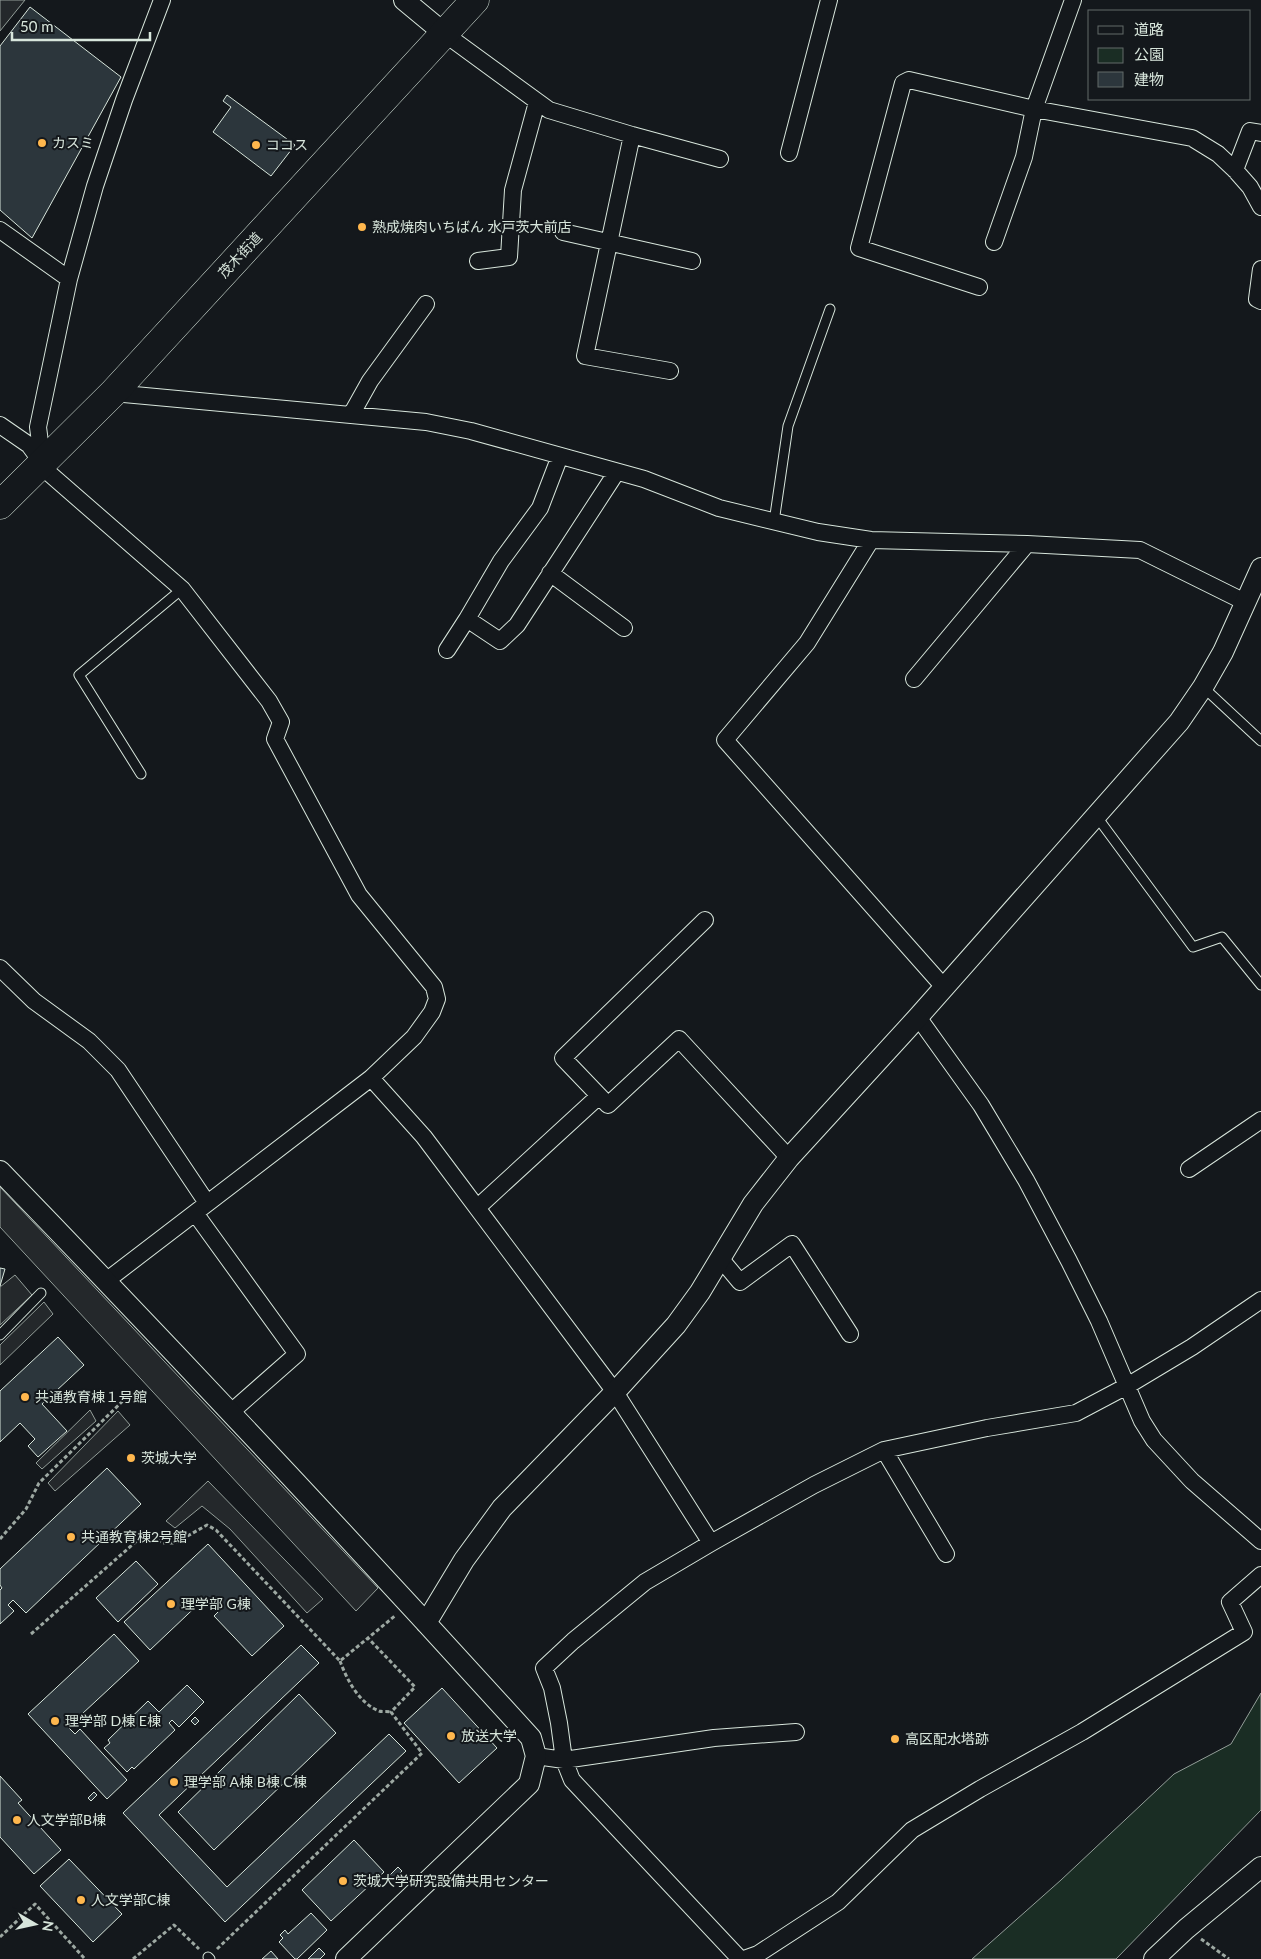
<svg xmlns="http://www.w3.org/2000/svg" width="1261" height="1959" font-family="Lato,'Noto Sans JP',sans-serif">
<rect width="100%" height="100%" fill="#14181c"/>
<path fill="#1a2d24" stroke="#939e99" d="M1261 1693V1810L1116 1959H972L1061 1880 1174 1774 1231 1744Z"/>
<path fill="#24282b" stroke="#939e99" d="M0 0H25L0 31Z
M0 1187 378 1588 356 1611 0 1227Z
M15 1275 32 1295 0 1325V1287Z
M44 1302 53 1314 0 1365V1345Z
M90 1410 96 1421 42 1469 36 1463Z
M118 1411 130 1425 55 1491 48 1483Z
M208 1481 323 1599 307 1613 230 1529 202 1506 175 1528 166 1521Z"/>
<path fill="#2c363c" stroke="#d8e6dc" d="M30 7 121 77 32 238 0 210V46Z
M227 95 295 145 271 176 213 132 231 107 223 101Z
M0 1268 5 1269 0 1286Z
M58 1337 84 1365 42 1404 67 1431 38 1457 28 1446 35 1439 20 1423 0 1442V1391Z
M107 1468 141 1504 26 1613 13 1600 8 1605 14 1611 0 1624V1590L2 1588 0 1585V1569Z
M208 1544 284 1626 252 1656 214 1616 219 1611 206 1597 150 1650 124 1622Z
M136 1561 158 1584 118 1622 96 1598Z
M114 1634 139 1661 68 1727 75 1734 80 1729 127 1780 107 1799 28 1714Z
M301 1645 319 1663 159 1815 227 1887 389 1734 406 1751 225 1922 123 1813Z
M187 1685 204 1702 179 1727 172 1720 169 1723 175 1730 134 1769 132 1767 127 1772 104 1748 110 1743 108 1740 148 1701 159 1712Z
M442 1688 497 1748 459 1783 404 1723Z
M299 1694 336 1733 214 1850 178 1812Z
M195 1717 199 1721 195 1725 191 1721Z
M0 1776 22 1800 18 1803 61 1850 34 1874 0 1837Z
M94 1792 97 1795 91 1801 88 1798Z
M354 1840 384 1872 331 1921 302 1890Z
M69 1859 122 1914 93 1942 40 1886Z
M398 1867 402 1871 389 1884 385 1880Z
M311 1913 327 1930 297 1959H295L279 1942 283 1938 280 1935 285 1930 288 1934Z
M319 1948 325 1954 320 1959H308Z
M271 1951 278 1959H262Z"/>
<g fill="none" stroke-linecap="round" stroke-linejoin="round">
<g stroke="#d8e6dc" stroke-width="11">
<path id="service" d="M774 522 788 426 830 309
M1203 687 1261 741
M141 774 79 675 182 589
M1097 817 1193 947 1222 937 1261 985
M0 1335 41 1293
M208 1957 210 1959"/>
</g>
<g stroke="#d8e6dc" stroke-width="18">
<path id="minor" d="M445 34 549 110 632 135 720 159
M632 135 585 356 670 371
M789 153 829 0
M1235 170 1250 131 1261 133
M0 230 69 279
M563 232 692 261
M994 242 1024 157 1034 109 1073 0
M478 261 509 257 513 190 537 102
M1261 269 1257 299 1261 301
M979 287 859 248 903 83 909 80 1034 109 1192 138 1218 154 1235 170 1250 187 1261 207
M113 393 426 422 471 431 644 479 719 508 818 532 871 540 1027 544 1140 550 1245 602
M351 415 370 381 426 304
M0 425 29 445 50 474 182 589 269 701 281 722 275 739 359 895 434 987 437 999 432 1012 414 1037 371 1078 106 1281
M560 456 540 508 501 561 467 619 500 641 517 625 616 473
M42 458 38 427 69 279 95 186 124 100 162 0
M871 540 807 643 725 740 943 986
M550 573 624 628
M447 650 467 619
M914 679 1027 544
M705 920 563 1058 608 1105 679 1039 789 1158
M0 968 34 1001 89 1041 118 1070 207 1203
M918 1017 981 1105 1026 1180 1069 1261 1099 1321 1142 1421 1154 1440 1192 1481 1261 1541
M371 1078 424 1137 615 1392 711 1543
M1189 1169 1261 1120
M478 1207 599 1096
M195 1213 297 1354 230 1413
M720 1258 740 1282 792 1244 850 1334
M884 1450 946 1554
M536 1756 564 1760 714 1738 796 1732
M740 1959 572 1780 564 1760 559 1723 552 1688 544 1668 573 1641 645 1582 711 1543 814 1485 884 1450 987 1428 1076 1413 1127 1386 1192 1347 1261 1300
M744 1959 758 1954 838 1902 912 1830 980 1789 1082 1732 1244 1632 1230 1602 1261 1575"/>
</g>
<g stroke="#d8e6dc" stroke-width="22">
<path id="tertiary" d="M404 0 445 34
M0 1171C180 1357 357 1546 531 1738L536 1756 529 1784 346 1959
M426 1623 464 1560 502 1508 615 1392 676 1325 700 1292 753 1204 789 1158 918 1017 1179 722 1203 687 1223 652 1261 568
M1154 1959 1186 1929 1261 1867"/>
</g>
<g stroke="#d8e6dc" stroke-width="29">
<path id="trunk" d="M0 505 113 393 475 0"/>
</g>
<path stroke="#9da8a2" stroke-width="3" stroke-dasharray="4 2.5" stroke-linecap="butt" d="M0 1539 26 1509 39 1483 133 1391
M31 1634 148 1531 162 1543H175L207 1525 216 1530 340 1661 396 1615
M340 1661C347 1680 359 1703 379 1711 382 1712 387 1711 391 1712
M0 1937 35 1904 85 1959
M1201 1939 1229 1959
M217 1949 422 1753 391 1712 415 1687 367 1637
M133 1959 174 1925 199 1949"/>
<use href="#service" stroke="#14181c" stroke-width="9"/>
<use href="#minor" stroke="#14181c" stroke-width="16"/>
<use href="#tertiary" stroke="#14181c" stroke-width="20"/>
<use href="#trunk" stroke="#14181c" stroke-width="28"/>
</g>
<g fill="#ffb74d" stroke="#14181c" stroke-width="2">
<circle cx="42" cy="143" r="5"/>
<circle cx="256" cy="145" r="5"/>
<circle cx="362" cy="227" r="5"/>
<circle cx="25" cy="1397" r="5"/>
<circle cx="131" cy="1458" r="5"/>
<circle cx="71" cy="1537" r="5"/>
<circle cx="171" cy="1604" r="5"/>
<circle cx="55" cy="1721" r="5"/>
<circle cx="451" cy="1736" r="5"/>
<circle cx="895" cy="1739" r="5"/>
<circle cx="174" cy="1782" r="5"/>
<circle cx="17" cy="1820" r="5"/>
<circle cx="343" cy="1881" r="5"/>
<circle cx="81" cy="1900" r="5"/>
</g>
<g text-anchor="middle" stroke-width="4" stroke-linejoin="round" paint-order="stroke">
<g font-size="14" fill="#d8e6dc" stroke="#14181c" text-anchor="start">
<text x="52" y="148">カスミ</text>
<text x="266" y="150">ココス</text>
<text x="372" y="232">熟成焼肉いちばん 水戸茨大前店</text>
<text x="35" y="1402">共通教育棟１号館</text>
<text x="141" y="1463">茨城大学</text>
<text x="81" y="1542">共通教育棟2号館</text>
<text x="181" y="1609">理学部 G棟</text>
<text x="65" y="1726">理学部 D棟 E棟</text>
<text x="461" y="1741">放送大学</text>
<text x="905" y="1744">高区配水塔跡</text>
<text x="184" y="1787">理学部 A棟 B棟 C棟</text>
<text x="27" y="1825">人文学部B棟</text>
<text x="353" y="1886">茨城大学研究設備共用センター</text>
<text x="91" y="1905">人文学部C棟</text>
</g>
<g font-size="14" fill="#d8e6dc" stroke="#14181c">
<text transform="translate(240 255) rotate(-47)" y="5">茂木街道</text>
</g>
</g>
<rect x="1088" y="10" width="162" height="90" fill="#14181c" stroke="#626a69"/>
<rect x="1098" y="26" width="25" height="8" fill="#14181c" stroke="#626a69"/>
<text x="1134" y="35" font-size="15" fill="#d8e6dc">道路</text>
<rect x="1098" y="48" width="25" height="15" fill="#1a2d24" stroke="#626a69"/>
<text x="1134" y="60" font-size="15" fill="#d8e6dc">公園</text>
<rect x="1098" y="72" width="25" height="15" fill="#2c363c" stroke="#626a69"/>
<text x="1134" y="85" font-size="15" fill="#d8e6dc">建物</text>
<g transform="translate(35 1924) rotate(99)" stroke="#14181c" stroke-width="4" paint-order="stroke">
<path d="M0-4L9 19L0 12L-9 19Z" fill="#d8e6dc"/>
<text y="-8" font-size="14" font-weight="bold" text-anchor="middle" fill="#d8e6dc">N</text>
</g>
<path d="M12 32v8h138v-8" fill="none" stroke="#d8e6dc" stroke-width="2.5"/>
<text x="20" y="32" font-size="15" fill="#d8e6dc" stroke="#14181c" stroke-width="4" paint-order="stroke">50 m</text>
</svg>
